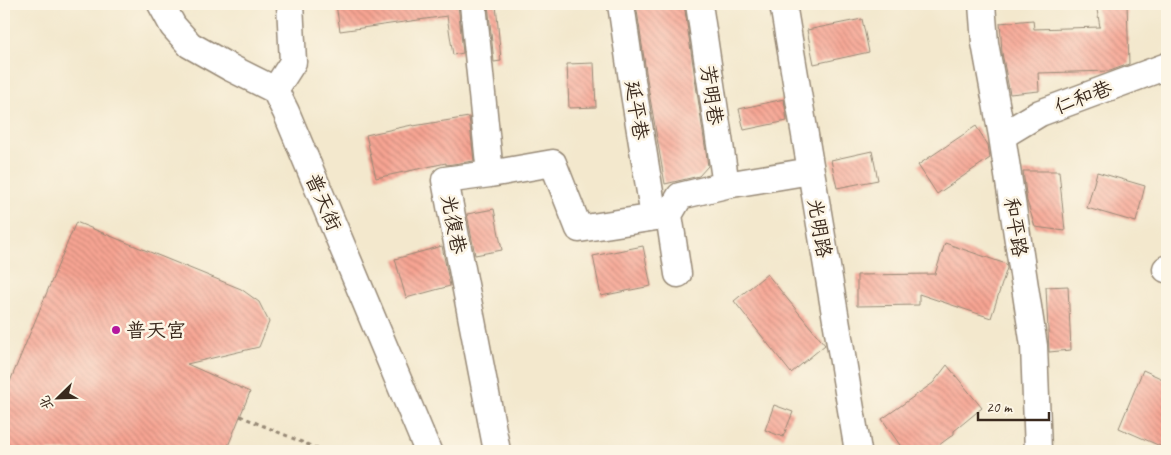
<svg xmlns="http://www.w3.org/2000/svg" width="1171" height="455" font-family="Caveat,'LXGW WenKai TC',sans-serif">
<defs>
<pattern id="building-back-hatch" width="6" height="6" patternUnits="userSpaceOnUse" patternTransform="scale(1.25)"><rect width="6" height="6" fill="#f7a493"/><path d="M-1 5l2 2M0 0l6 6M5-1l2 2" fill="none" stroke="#c98677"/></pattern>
</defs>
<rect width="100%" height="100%" fill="#fcf5e5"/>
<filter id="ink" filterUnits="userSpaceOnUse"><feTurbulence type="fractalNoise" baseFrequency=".02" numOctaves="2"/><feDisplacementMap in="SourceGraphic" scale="10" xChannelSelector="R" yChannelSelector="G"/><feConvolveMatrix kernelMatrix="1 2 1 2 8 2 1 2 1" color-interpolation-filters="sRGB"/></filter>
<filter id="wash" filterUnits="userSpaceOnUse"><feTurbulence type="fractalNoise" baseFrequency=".0096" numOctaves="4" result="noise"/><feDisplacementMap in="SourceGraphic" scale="20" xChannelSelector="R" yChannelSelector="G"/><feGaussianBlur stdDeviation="1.12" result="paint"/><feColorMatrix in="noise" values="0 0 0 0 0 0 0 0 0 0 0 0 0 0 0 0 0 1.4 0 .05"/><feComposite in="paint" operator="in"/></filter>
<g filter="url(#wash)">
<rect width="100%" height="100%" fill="#f3e8cd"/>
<g id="blocks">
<path fill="url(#building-back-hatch)" d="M336 4H458L463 53 453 55 447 16 340 31Z
M488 4H496L501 61 494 62Z
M636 4H684L708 166 699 176 665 184 649 92Z
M1096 4H1127L1129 64 1110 71 1038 73 1039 91 1010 94 1002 53 1000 23 1033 20 1034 29 1100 27Z
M862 19 869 52 814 64 807 30Z
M594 63 596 107 569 108 567 64Z
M784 99 787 121 744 130 739 109Z
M469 117 474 161 446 165V163L376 178 366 135 412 125 413 126Z
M976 126 988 145 990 158 937 194 918 165Z
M872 151 878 180 837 188 831 160Z
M1023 171H1059L1065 231 1035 227 1027 201Z
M1097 172 1145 186 1136 222 1087 208Z
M494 209 502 250 475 255 467 214Z
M76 222 241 289 259 302 269 322 259 347 187 364 250 392 226 451H4V396Z
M945 243 1006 264 1007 268 991 318 919 294V305L857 306V275L935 274Z
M442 246 450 286 406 298 395 259Z
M643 246 651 286 601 296 593 256Z
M767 274 825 345 791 373 734 301Z
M1068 286 1071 350 1049 352 1046 287Z
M947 365 982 408 954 431V434L931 451H904L882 419 933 383Z
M1143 370 1167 381V449L1119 428Z
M774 405 793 412 783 437 765 430Z"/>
</g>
</g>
<g filter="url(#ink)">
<use href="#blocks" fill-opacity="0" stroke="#978976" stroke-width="1"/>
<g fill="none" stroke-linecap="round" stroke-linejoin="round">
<g stroke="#978976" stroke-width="29">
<path id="minor" d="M161 4 173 26 190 45 229 67 275 90 286 112 428 451
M473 4 490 174 445 180 497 451
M621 4 634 94 654 217
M699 4 726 185
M783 4 858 451
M982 4 985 43 1002 136 1034 346 1038 451
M275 90 293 62 290 4
M1002 136 1040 113 1167 66
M490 174 553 163 579 229 669 215 678 274
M669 215 680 196 726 185 811 171
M1166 269H1167"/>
</g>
<path stroke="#978976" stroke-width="3" stroke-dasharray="4 4" stroke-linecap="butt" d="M240 416 323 451"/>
<use href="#minor" stroke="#fff" stroke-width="26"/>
</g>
</g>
<circle fill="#b5179e" stroke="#fcf5e5" stroke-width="2" cx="116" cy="330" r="5"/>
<g text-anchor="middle" stroke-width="5" stroke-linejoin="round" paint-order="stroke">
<g font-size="20" fill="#3b2a1e" stroke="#fcf5e5">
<text transform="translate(712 95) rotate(82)" y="7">芳明巷</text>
<text transform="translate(1083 97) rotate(-21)" y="7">仁和巷</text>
<text transform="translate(637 110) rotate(81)" y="7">延平巷</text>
<text transform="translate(324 202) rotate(67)" y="7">普天街</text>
<text transform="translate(454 224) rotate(79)" y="7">光復巷</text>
<text transform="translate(1016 227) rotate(81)" y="7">和平路</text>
<text transform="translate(820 228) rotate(80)" y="7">光明路</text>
</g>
<g font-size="20" fill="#3b2a1e" stroke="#fcf5e5" text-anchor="start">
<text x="126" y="337">普天宮</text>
</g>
</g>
<rect width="1171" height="455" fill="none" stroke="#fcf5e5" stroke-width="20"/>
<g transform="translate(58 398) rotate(247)" stroke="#fcf5e5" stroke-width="4" paint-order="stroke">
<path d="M0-4L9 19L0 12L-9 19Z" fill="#3b2a1e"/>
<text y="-8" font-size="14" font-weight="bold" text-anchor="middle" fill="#3b2a1e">北</text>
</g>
<path d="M978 412v8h71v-8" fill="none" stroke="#3b2a1e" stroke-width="2.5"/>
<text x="986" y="412" font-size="15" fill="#3b2a1e" stroke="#fcf5e5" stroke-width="4" paint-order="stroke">20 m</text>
</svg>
